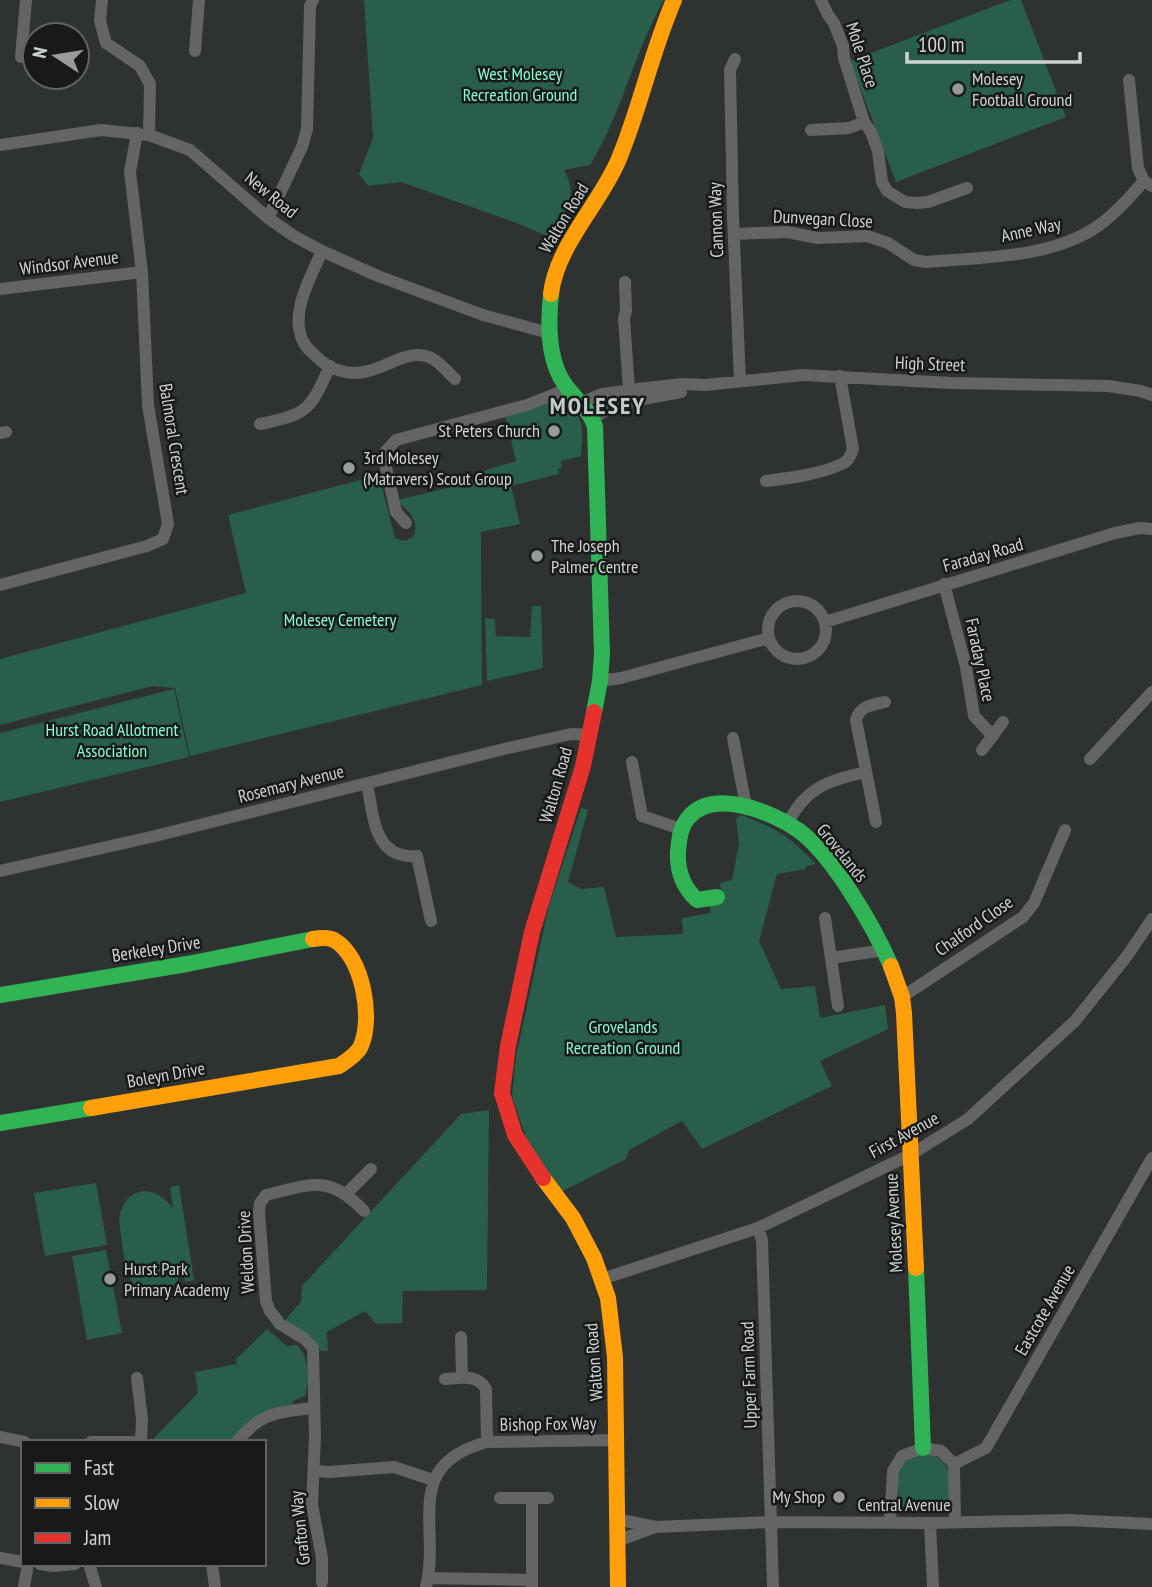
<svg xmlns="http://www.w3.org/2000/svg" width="1152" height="1587" font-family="'PT Sans Narrow',sans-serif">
<rect width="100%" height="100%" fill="#2e3230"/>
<path fill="#285e4a" d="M364 0H664C634 52 622 114 590 165L564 170C580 197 564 213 549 237L519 224 401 182 368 186 359 174 373 138Z
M1010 0H1021L1066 117 896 182 850 61Z
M556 400C586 414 583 426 581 456L561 461 562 468 558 469 559 474 511 486 520 524 481 532 482 685 190 756 175 688 153 686 0 725V659L246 593 228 515 379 475 395 538C403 542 407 541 414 536 419 516 408 513 397 500L481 480 479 472 516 461 505 415Z
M532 606H541L543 668 487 681 485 618 495 619 496 636 530 637Z
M174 689 189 757 0 802V733Z
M581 808 588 810 568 882 581 889 604 887 616 937 683 934 682 918 711 913 709 905 723 902 720 883 732 880 739 844 736 819 741 815C776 828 790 836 816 864L806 866V869L777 874 759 941 781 989 815 986 820 1018 885 1005 888 1029 820 1061 832 1086 702 1149 682 1121 629 1150 626 1159 561 1192 535 1164 512 1096 516 1056 549 905Z
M489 1110 487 1290 403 1291 402 1323 376 1324 365 1311 327 1332 328 1351H321L311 1336 293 1327 285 1320 301 1301 302 1286 461 1114Z
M96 1183 107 1245 45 1256 34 1193Z
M179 1185 194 1280 185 1282 182 1268C180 1280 173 1288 163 1293 123 1309 123 1243 119 1220 123 1186 156 1182 173 1209L170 1187Z
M106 1250 122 1333 87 1340 72 1256Z
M267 1329 287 1346 297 1345C309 1356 310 1381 305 1396L293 1401V1404C266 1409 247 1417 231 1442H154L155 1437 198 1393 195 1372 237 1364 236 1359Z
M925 1453C954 1459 952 1482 947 1506L944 1510 905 1511C896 1498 894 1469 909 1459 914 1456 920 1455 925 1453Z"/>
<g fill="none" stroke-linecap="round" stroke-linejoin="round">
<path stroke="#636564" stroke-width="12" d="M102 0 100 21 106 43 140 66 150 84 149 135
M821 0 828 15 834 23 843 46 844 58 864 122 871 132 878 151 882 182 887 191 905 202 917 203 928 202 967 188
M195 51 199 0
M21 57 26 0
M735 59 730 70 733 217 740 381
M1129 80 1138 168 1144 181 1152 186
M811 130 849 128 864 122
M0 145 101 130 149 135 190 150 268 218 294 236 322 251 378 276 483 315 549 333
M268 218 302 147 307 129 310 6 313 0
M734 234 787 232 818 238 867 236 888 243 914 260 926 262C982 257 1050 259 1098 226 1115 214 1130 197 1144 181
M322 251C311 277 288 315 304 343 307 349 314 354 319 359 330 370 349 375 364 372 383 369 402 354 420 355 436 356 444 369 455 379
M625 282 626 311 624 318 629 390
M0 289 142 272
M582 402 602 394 646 388 683 384 705 385 803 375 951 383 1108 386 1141 391 1152 395
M593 418 616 404 681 392
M260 424C309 414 310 410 330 366
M0 433 6 432
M766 481C790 478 822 474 844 463 849 460 851 455 853 449L840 376
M406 523 396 512 385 463 386 451 396 440 527 405 560 392 566 387
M944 584 966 667 974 716 993 736
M0 585 147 546 163 539 168 524 148 405 142 272 130 172 137 133
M768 630a29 29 0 1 1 58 0a29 29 0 1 1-58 0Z
M825 622 1115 533 1140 528 1152 529
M600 681 621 678 769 638
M733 738 746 806
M982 750 1003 722
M1090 759 1152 692
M632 762 642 816 681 829
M367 784C374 816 373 859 417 856L431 921
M876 822 856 720C860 706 871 705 885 702
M788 823C805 788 829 780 866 772
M0 871 151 837 504 749 571 734 590 735
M825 918 838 1006
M831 958 884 950
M902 997 1023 917 1034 903 1065 830
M347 1193 371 1169
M758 1228 762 1240 773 1587
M602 1279 758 1228 910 1155 968 1119 1075 1021 1127 956 1152 919
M461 1337 462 1378
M137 1378 142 1419 141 1442
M445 1379C462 1378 477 1374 486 1389L487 1442
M1 1437 25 1442
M91 1442H133
M237 1442C260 1412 279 1412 314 1408
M954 1464 986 1448 1152 1158
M314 1471 329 1472 394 1467 433 1480
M500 1498H548
M532 1498V1587
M616 1519 656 1527 771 1522 930 1523 1068 1520 1152 1524
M890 1522 893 1471 902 1456 923 1448 941 1451 954 1464 955 1522
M930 1523 933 1587
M617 1541 655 1527
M0 1558 23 1562
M40 1564 53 1566 75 1564
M89 1564 96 1587
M212 1564 215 1587
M428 1578 532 1580
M322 1582V1558L312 1504 315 1437 313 1348 305 1339 280 1324 270 1311 266 1301 259 1212 260 1203 266 1195C312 1184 329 1174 364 1211
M24 1587 28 1564
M426 1587C441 1526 401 1465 487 1442L618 1440"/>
<path stroke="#30b455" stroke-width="16" d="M551 294C548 323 547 361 566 386 576 400 589 409 595 426L602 653 600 681 594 712
M717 897 697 900C683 887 677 871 678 852 679 840 680 827 689 817 714 788 772 812 798 830 832 854 874 927 891 966
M0 995 187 964 313 939
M0 1123 91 1108
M916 1268 923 1448"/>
<path stroke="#ff9f0a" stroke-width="16" d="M551 294C556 247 599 205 618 161 640 109 651 53 674 0
M891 966 902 997 904 1013 916 1268
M91 1108 339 1066C346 1061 355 1056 360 1048 374 1020 363 956 334 940 328 937 319 938 313 939
M543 1178 573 1218 594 1258 608 1298 615 1357 618 1587"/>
<path stroke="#e5322d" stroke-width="16" d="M543 1178 515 1135 502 1093 508 1046 532 932 583 766 594 712"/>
</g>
<g fill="#979b99" stroke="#171a19" stroke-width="2.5">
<circle cx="958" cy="89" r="7"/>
<circle cx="554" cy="431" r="7"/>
<circle cx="349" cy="468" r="7"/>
<circle cx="537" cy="556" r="7"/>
<circle cx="110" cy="1279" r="7"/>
<circle cx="839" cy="1497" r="7"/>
</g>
<g text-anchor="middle" stroke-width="5" stroke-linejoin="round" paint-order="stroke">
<g font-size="18" fill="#cfd4d2" stroke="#171a19">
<text transform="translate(862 55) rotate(72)" y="6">Mole Place</text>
<text transform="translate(271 195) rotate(39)" y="6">New Road</text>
<text transform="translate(564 218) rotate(-59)" y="6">Walton Road</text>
<text transform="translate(823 219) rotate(3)" y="6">Dunvegan Close</text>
<text transform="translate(716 220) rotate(-92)" y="6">Cannon Way</text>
<text transform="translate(1031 230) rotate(-12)" y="6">Anne Way</text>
<text transform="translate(69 263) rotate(-7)" y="6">Windsor Avenue</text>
<text transform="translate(930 364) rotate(2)" y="6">High Street</text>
<text transform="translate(174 439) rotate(81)" y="6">Balmoral Crescent</text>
<text transform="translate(983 555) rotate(-16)" y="6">Faraday Road</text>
<text transform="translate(980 660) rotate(78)" y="6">Faraday Place</text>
<text transform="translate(291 784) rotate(-14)" y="6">Rosemary Avenue</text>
<text transform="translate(556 785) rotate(-74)" y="6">Walton Road</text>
<text transform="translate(842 853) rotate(51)" y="6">Grovelands</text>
<text transform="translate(974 926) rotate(-35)" y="6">Chalford Close</text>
<text transform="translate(156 949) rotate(-9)" y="6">Berkeley Drive</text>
<text transform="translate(166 1075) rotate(-10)" y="6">Boleyn Drive</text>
<text transform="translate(904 1135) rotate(-29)" y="6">First Avenue</text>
<text transform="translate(894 1223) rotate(-93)" y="6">Molesey Avenue</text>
<text transform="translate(246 1252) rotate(-93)" y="6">Weldon Drive</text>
<text transform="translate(1045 1310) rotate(-60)" y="6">Eastcote Avenue</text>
<text transform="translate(594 1362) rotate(-94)" y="6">Walton Road</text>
<text transform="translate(749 1375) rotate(-92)" y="6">Upper Farm Road</text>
<text transform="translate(548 1424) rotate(-1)" y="6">Bishop Fox Way</text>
<text x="904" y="1511">Central Avenue</text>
<text transform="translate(300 1528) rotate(-96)" y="6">Grafton Way</text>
</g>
<g font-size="18" fill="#87fbcd" stroke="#171a19">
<text x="520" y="80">West Molesey<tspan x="520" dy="21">Recreation Ground</tspan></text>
<text x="340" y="626">Molesey Cemetery</text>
<text x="112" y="736">Hurst Road Allotment<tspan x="112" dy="21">Association</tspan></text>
<text x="623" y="1033">Grovelands<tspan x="623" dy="21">Recreation Ground</tspan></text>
</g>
<g font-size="18" fill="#cfd4d2" stroke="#171a19" text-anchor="start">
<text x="972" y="85">Molesey<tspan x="972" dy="21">Football Ground</tspan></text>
<text x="540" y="437" text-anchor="end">St Peters Church</text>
<text x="363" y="464">3rd Molesey<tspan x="363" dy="21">(Matravers) Scout Group</tspan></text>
<text x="551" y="552">The Joseph<tspan x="551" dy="21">Palmer Centre</tspan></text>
<text x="124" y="1275">Hurst Park<tspan x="124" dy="21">Primary Academy</tspan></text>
<text x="825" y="1503" text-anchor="end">My Shop</text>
</g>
<g font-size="24" font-weight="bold" letter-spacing="2" fill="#c3ccc8" stroke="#171a19">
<text x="598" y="414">MOLESEY</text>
</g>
</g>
<rect x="21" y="1440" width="245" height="126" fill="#171a19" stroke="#616463" stroke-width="2"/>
<rect x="35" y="1463" width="35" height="10" fill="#30b455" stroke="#616463" stroke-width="2"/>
<text x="84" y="1475" font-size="21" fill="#cfd4d2">Fast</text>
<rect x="35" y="1498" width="35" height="10" fill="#ff9f0a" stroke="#616463" stroke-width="2"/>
<text x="84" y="1510" font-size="21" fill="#cfd4d2">Slow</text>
<rect x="35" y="1533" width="35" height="10" fill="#e5322d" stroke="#616463" stroke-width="2"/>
<text x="84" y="1545" font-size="21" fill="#cfd4d2">Jam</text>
<g transform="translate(56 56) rotate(282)"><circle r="33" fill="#171a19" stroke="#616463" stroke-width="2"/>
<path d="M0-5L12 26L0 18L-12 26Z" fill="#979b99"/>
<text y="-10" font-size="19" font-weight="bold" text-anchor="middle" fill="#cfd4d2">N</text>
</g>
<path d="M907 52v10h173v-10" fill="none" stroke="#cfd4d2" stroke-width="3.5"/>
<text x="918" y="52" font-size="21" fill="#cfd4d2" stroke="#171a19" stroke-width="5" paint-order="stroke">100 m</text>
</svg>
